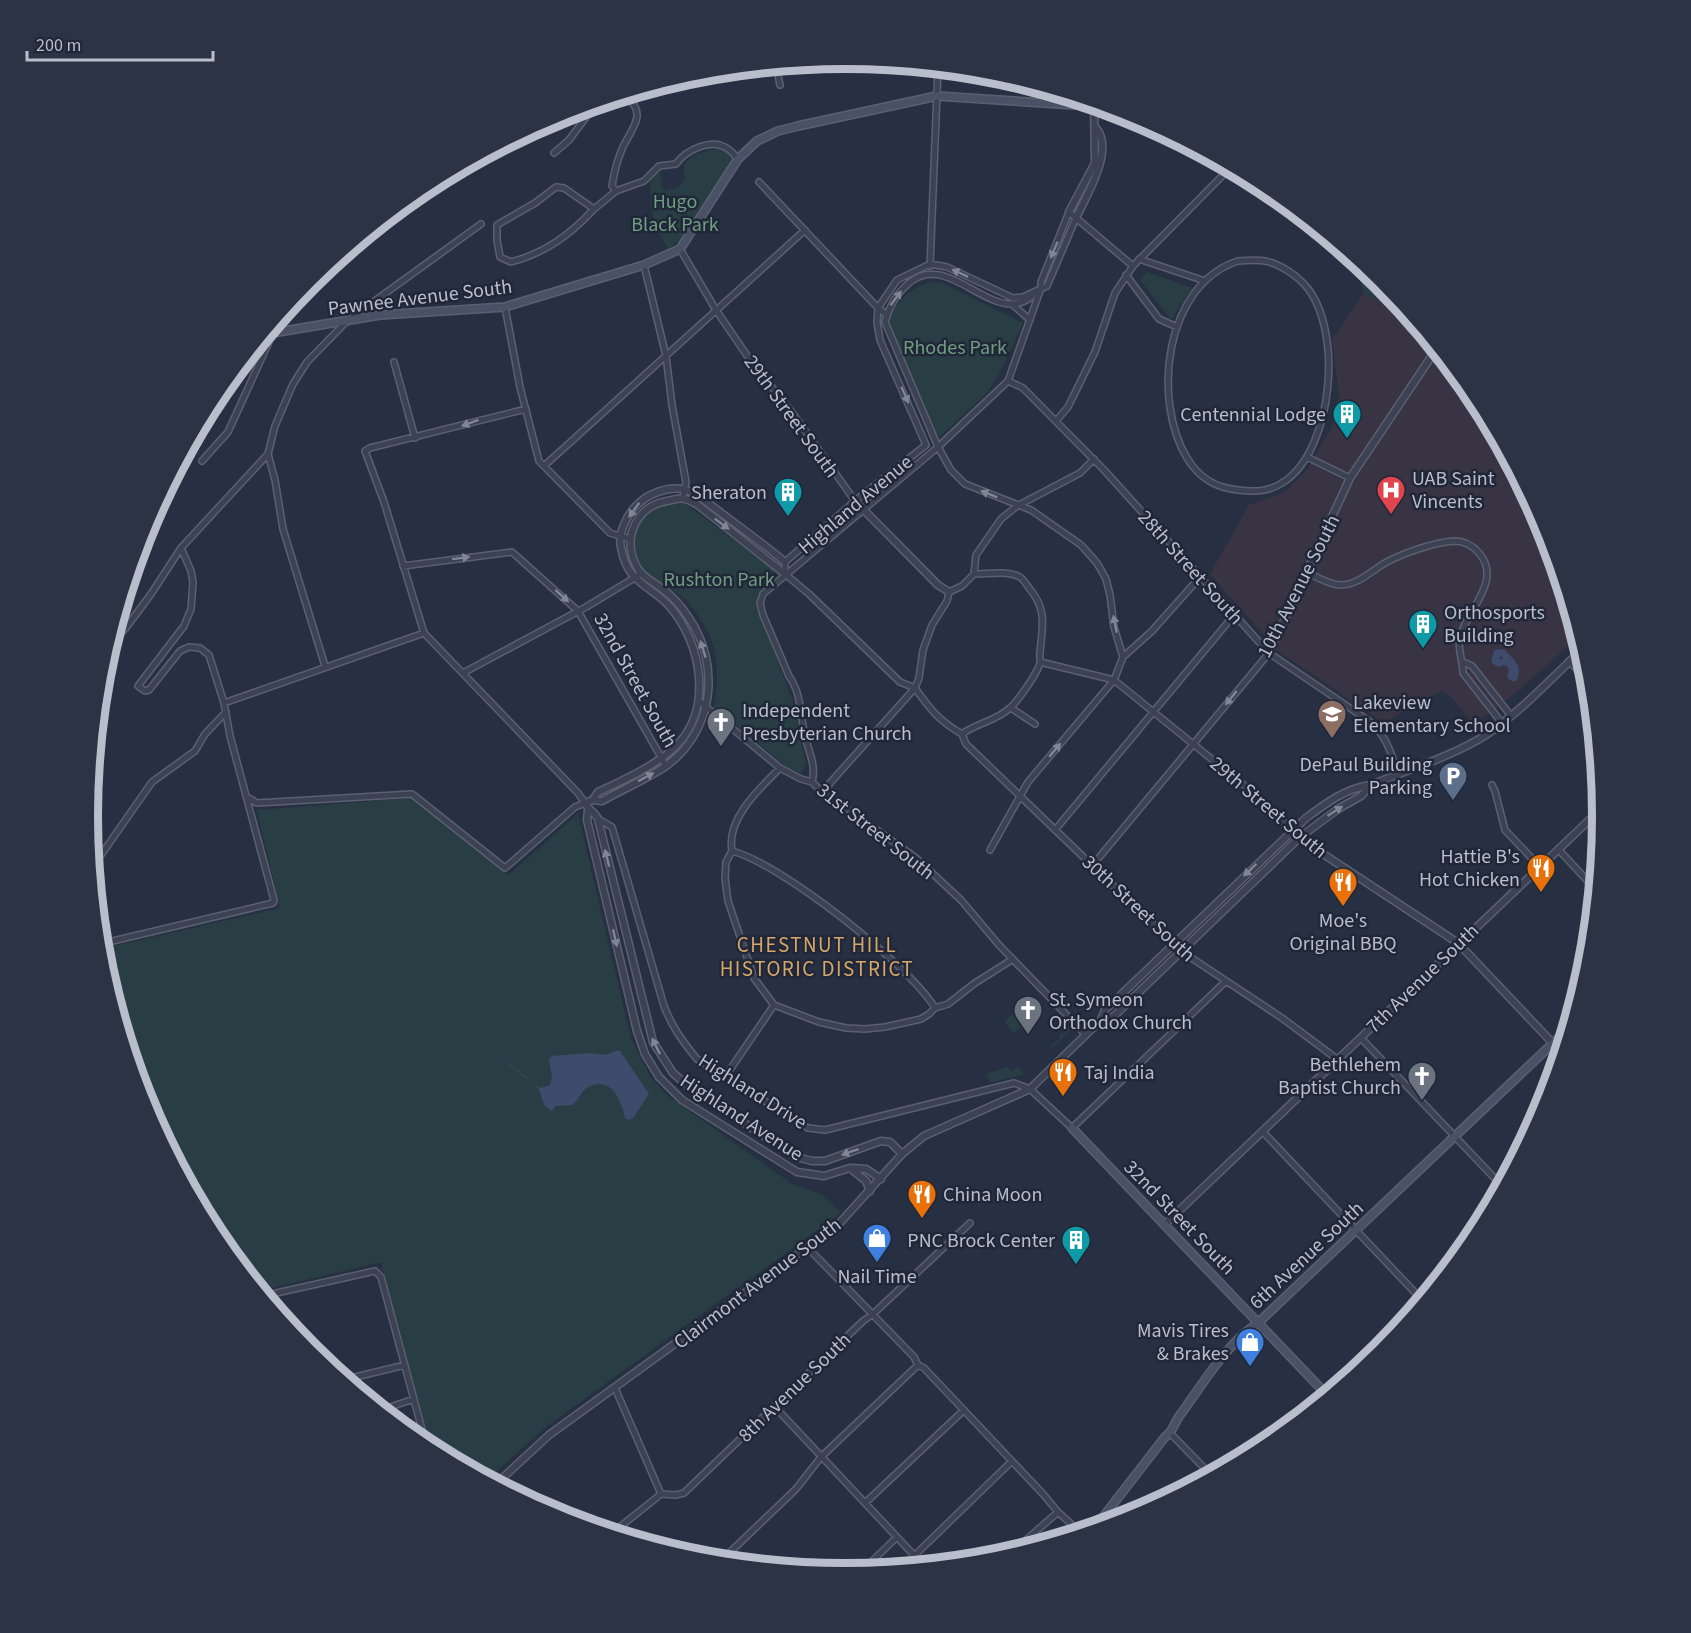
<svg xmlns="http://www.w3.org/2000/svg" width="1691" height="1633" font-family="'Source Sans 3',sans-serif">
<rect width="100%" height="100%" fill="#273043"/>
<path fill="#383444" d="M1364 292 1421 329 1476 396 1546 527 1579 636 1516 693 1473 724 1453 699 1442 691 1419 702 1384 723 1279 652 1210 574 1249 505 1285 492 1307 470 1332 426 1339 394 1332 340Z"/>
<path fill="#293e44" d="M716 149H725L736 160 685 236 668 249 654 224 651 205V177L662 168 660 177 663 191 678 187 685 180C679 156 697 154 716 149Z
M1352 256 1382 281 1421 329 1364 292Z
M1147 272 1192 288 1171 320 1140 280Z
M931 282 942 283 1023 323 999 374 987 393 939 437 892 335C891 330 889 325 890 320 894 301 914 286 931 282Z
M674 501 687 505 775 570 759 594 756 605 792 699 806 763 801 773 787 767 714 707C718 684 719 655 709 634 705 625 692 606 685 599 674 588 652 583 644 570 632 552 631 526 649 511 656 505 666 503 674 501Z
M412 798 508 875 578 814 631 1039 650 1076 664 1093 792 1184 822 1195 841 1213 547 1426 487 1480 432 1451 381 1262 259 1291 215 1237 145 1106 102 964 101 949 280 908 257 810Z
M1024 1010 1032 1018 1013 1033 1005 1022 1010 1016Z
M1056 1016H1058L1071 1029 1052 1049V1045L1059 1039 1061 1033 1067 1034 1061 1030 1064 1025Z
M1007 1067 1012 1072 1018 1067 1024 1074 990 1083 987 1074Z"/>
<path fill="#3e4b6c" d="M496 1050 509 1065 540 1088 550 1085 552 1077 549 1059 552 1056 588 1053 606 1055 615 1051H620L649 1094 633 1118 628 1120 625 1118C622 1101 611 1075 588 1087 581 1091 579 1100 572 1105L555 1106 552 1111C539 1104 544 1096 538 1088 526 1073 508 1068 496 1050Z"/>
<g fill="none" stroke-linecap="round" stroke-linejoin="round">
<path stroke="#3e4b6c" stroke-width="7" d="M1513 677 1511 676C1514 669 1512 664 1505 661L1499 663 1495 661 1497 653H1503C1509 661 1519 665 1514 678"/>
<g stroke="#5a6070" stroke-width="8">
<path id="minor" d="M776 65 780 85
M624 95C650 114 631 128 622 149 617 161 614 173 612 186L616 191 644 181 659 166 676 164C686 150 712 137 728 149 732 151 735 156 738 159
M554 153 569 140 595 105 600 103
M759 182 878 308 887 315
M556 187 564 188 594 209C570 235 545 253 511 262L500 257 497 240V225L535 203Z
M594 209 616 191
M680 249 716 310 748 357 794 415 855 501
M1139 259 1205 281
M1238 261C1246 261 1257 259 1265 261 1277 263 1293 273 1301 281 1345 321 1335 451 1282 483 1268 492 1254 492 1238 490 1215 488 1199 478 1187 458 1152 400 1164 285 1238 261Z
M644 265 666 356 672 405 686 482 683 498
M930 266 938 68
M1126 275 1159 319 1177 327
M1012 304 1030 320
M505 307 520 387 539 461 610 533 630 539
M394 362 415 438
M1008 381 1023 388 1105 471 1269 653 1369 721C1386 734 1391 754 1399 774
M1056 421 1068 407 1095 352 1115 293 1133 266 1231 167
M926 445 880 340 877 322 878 308 897 280 930 264 947 267 1013 298 1023 297 1047 286 1076 218
M268 454 275 480 283 529 325 666
M1307 457 1350 478
M202 461 228 432 269 342 268 334
M544 466 805 230
M403 566 512 552 578 611 666 766
M1307 572C1316 577 1330 585 1341 585 1358 585 1371 571 1385 563 1403 553 1435 542 1455 541 1466 541 1473 546 1479 553 1503 581 1467 609 1460 637 1457 648 1463 661 1463 673L1502 723
M785 574V562L855 501 926 445
M785 574 809 594 900 682 915 688
M974 574 976 555 1001 519 1017 506 1080 473 1094 459
M109 646 125 629 151 594 181 548 268 454 275 426 293 384 307 362 347 321 481 224
M1123 657 1152 631 1200 577
M1569 661 1590 683
M1040 662 1114 680 1245 786 1292 830
M1463 662 1472 666 1511 716
M463 673 586 607 641 574
M915 688C930 709 939 721 962 734 977 723 996 721 1010 708 1018 701 1039 671 1040 662 1041 659 1039 656 1040 653 1042 627 1048 610 1029 588 1027 585 1023 579 1020 577 1007 570 988 574 974 574
M699 701 780 768 801 779 812 782 817 787 916 858 961 900 999 945 1085 1034
M224 703 424 633
M1011 708 1035 724
M962 734 966 744 1181 951 1282 1018 1337 1059
M780 768C759 789 726 819 732 851L726 862 725 878 728 901 754 978 774 1005 819 1022 846 1028 865 1029 885 1027 921 1019 929 1014 935 1008 948 1004 975 983 1013 959
M812 782C817 764 807 749 804 731 800 712 801 693 789 676L763 615 760 603 763 594 938 447 1008 381 1041 288V282L1069 212 1133 266
M1492 785 1495 791 1505 830 1540 867
M825 792 830 783 915 688 919 678 923 650 932 625 947 601 949 592 962 586 974 574
M247 797 257 803 412 794 505 868 575 807 585 803 578 793 424 633 384 502 365 451 370 448 526 409
M598 819 612 827 664 1006C672 1027 683 1042 697 1059L808 1128 825 1130 1014 1083 1030 1089 1072 1128 1225 982
M1055 830 1234 615
M1558 849 1596 890
M990 850 1028 782 1114 680 1123 657 1114 627 1110 595 1106 579 1097 563 1081 545 1031 510 965 484 951 470 938 447 885 322C889 307 897 293 909 283 943 254 980 306 1013 304 1026 303 1033 296 1041 288
M732 851C782 864 908 964 935 1008
M92 862 101 855 152 782 195 751 205 734 226 712
M1092 866 1269 653
M100 944 273 903 274 900 230 736 224 703 209 655 200 648 189 647 180 651 149 690 145 691 138 686 184 626 191 609 193 582 191 571 181 548
M1361 1038 1503 1187
M725 1077 774 1005
M1263 1132 1423 1301
M808 1248 914 1357 918 1365 924 1368 1043 1494 1058 1512 1081 1533
M263 1296 375 1271 381 1277 427 1448
M343 1380 405 1365
M615 1388 661 1494
M775 1407 925 1567
M382 1412 390 1407 414 1399
M1171 1434 1212 1476
M865 1503 964 1410
M611 1534 661 1494 676 1495 684 1493 863 1321 873 1314 970 1223
M1009 1555 1058 1512
M914 1556 1012 1461
M723 1562 725 1557 796 1489 821 1457 918 1365
M860 1573 897 1537"/>
</g>
<g stroke="#5a6070" stroke-width="9">
<path id="tertiary" d="M1069 212 1095 163 1094 104
M1076 218C1086 196 1115 150 1096 128
M855 501 938 585 949 592
M785 574 698 505C694 503 689 500 685 499 680 497 673 500 667 501 637 506 623 536 635 563 640 576 651 580 661 588 671 595 682 607 689 618 721 665 714 731 666 766 647 779 623 789 602 801L593 800 585 803C588 810 596 813 598 819L653 1042 673 1073 689 1087 796 1157 812 1161H825L881 1141 890 1142 902 1154
M1269 653 1350 478 1437 348
M593 800 598 792C622 781 657 765 676 746 713 709 702 645 671 608 652 585 627 585 621 547 618 534 626 516 636 506 647 494 669 485 686 490 698 494 710 505 720 512 742 529 764 544 785 562
M588 810 587 820 637 1031 645 1054 659 1077 682 1100 797 1172 824 1176 850 1168 866 1181 870 1191
M1292 830 1299 838 1458 943 1562 1053
M1101 1020 1105 1010 1306 818C1326 803 1346 788 1371 785 1409 769 1451 757 1486 735 1522 711 1551 678 1583 649
M851 1168 866 1169 881 1179
M1164 1225 1603 807
M495 1485 549 1435 837 1226 902 1154 924 1136 1030 1089 1101 1020 1113 1017 1299 838 1338 809 1361 796 1371 785"/>
</g>
<g stroke="#5a6070" stroke-width="10">
<path id="secondary" d="M266 334 380 315 505 307 644 265 680 249 738 159 757 141 778 131 798 126 937 96 1075 105H1098
M1072 1128 1328 1396
M1093 1530 1165 1437C1173 1432 1174 1423 1180 1415 1203 1384 1225 1345 1258 1323L1570 1027"/>
</g>
<g stroke="#464d5d" stroke-width="12">
<path id="motorway" d="M1576 655 1584 654"/>
</g>
<use href="#minor" stroke="#3c4253" stroke-width="5"/>
<use href="#tertiary" stroke="#3c4253" stroke-width="6"/>
<use href="#secondary" stroke="#4a5166" stroke-width="7"/>
<use href="#motorway" stroke="#797059" stroke-width="9"/>
</g>
<defs><path id="oneway-solid" d="M-6-.8H1V-3.2L6.5 0L1 3.2V.8H-6Z" transform="scale(1.5)"/></defs>
<g fill="#818696">
<use href="#oneway-solid" transform="translate(1054 250) rotate(113)"/>
<use href="#oneway-solid" transform="translate(960 273) rotate(-155)"/>
<use href="#oneway-solid" transform="translate(896 298) rotate(-53)"/>
<use href="#oneway-solid" transform="translate(905 395) rotate(66)"/>
<use href="#oneway-solid" transform="translate(470 423) rotate(160)"/>
<use href="#oneway-solid" transform="translate(989 494) rotate(-158)"/>
<use href="#oneway-solid" transform="translate(634 510) rotate(126)"/>
<use href="#oneway-solid" transform="translate(722 524) rotate(37)"/>
<use href="#oneway-solid" transform="translate(461 558) rotate(-7)"/>
<use href="#oneway-solid" transform="translate(562 596) rotate(42)"/>
<use href="#oneway-solid" transform="translate(1115 624) rotate(-101)"/>
<use href="#oneway-solid" transform="translate(703 649) rotate(-107)"/>
<use href="#oneway-solid" transform="translate(1231 698) rotate(129)"/>
<use href="#oneway-solid" transform="translate(1055 750) rotate(-50)"/>
<use href="#oneway-solid" transform="translate(646 777) rotate(-28)"/>
<use href="#oneway-solid" transform="translate(1335 811) rotate(-33)"/>
<use href="#oneway-solid" transform="translate(607 858) rotate(-104)"/>
<use href="#oneway-solid" transform="translate(1250 870) rotate(136)"/>
<use href="#oneway-solid" transform="translate(615 938) rotate(77)"/>
<use href="#oneway-solid" transform="translate(656 1046) rotate(-116)"/>
<use href="#oneway-solid" transform="translate(850 1152) rotate(161)"/>
</g>
<defs>
<g id="building-pin" transform="scale(1.5)"><path d="M0 17L-7.5 6A9.5 9.5 0 1 1 7.5 6Z" fill="#0f9aa8" stroke="#202738"/><path d="M-4-6H4V6H1V3H-1V6H-4ZM-2.5-4.3h1.7v1.8h-1.7ZM.8-4.3h1.7v1.8H.8ZM-2.5-1h1.7V.8h-1.7ZM.8-1h1.7V.8H.8Z" fill="#fff"/></g>
<g id="hospital-pin" transform="scale(1.5)"><path d="M0 17L-7.5 6A9.5 9.5 0 1 1 7.5 6Z" fill="#e0444e" stroke="#202738"/><path d="M-5-5h3v3.5h4V-5h3V5h-3V1.5h-4V5h-3Z" fill="#fff"/></g>
<g id="school-pin" transform="scale(1.5)"><path d="M0 17L-7.5 6A9.5 9.5 0 1 1 7.5 6Z" fill="#8d6e63" stroke="#202738"/><path d="M0-5L7-2L0 1L-7-2ZM-4 1L0 2.5L4 1V4Q0 6-4 4Z" fill="#fff"/></g>
<g id="church-pin" transform="scale(1.5)"><path d="M0 17L-7.5 6A9.5 9.5 0 1 1 7.5 6Z" fill="#6b7280" stroke="#202738"/><path d="M-1.2-6h2.4v3.5h3.3v2.4h-3.3V6h-2.4V-.1h-3.3v-2.4h3.3Z" fill="#fff"/></g>
<g id="parking-pin" transform="scale(1.5)"><path d="M0 17L-7.5 6A9.5 9.5 0 1 1 7.5 6Z" fill="#5c6f8a" stroke="#202738"/><path d="M-3.5-5.5H1a3.5 3.5 0 0 1 0 7H-1V5.5H-3.5ZM-1-3.4V-.6H.8a1.4 1.4 0 0 0 0-2.8Z" fill="#fff"/></g>
<g id="restaurant-pin" transform="scale(1.5)"><path d="M0 17L-7.5 6A9.5 9.5 0 1 1 7.5 6Z" fill="#e8710a" stroke="#202738"/><path d="M-5-6h1v4h1v-4h1v4h1v-4h1v5L-1.5 .5V6h-2V.5L-5-1ZM5-6V6H3V1.5H1.5Q1.5-4 5-6Z" fill="#fff"/></g>
<g id="shop-pin" transform="scale(1.5)"><path d="M0 17L-7.5 6A9.5 9.5 0 1 1 7.5 6Z" fill="#3f7fe0" stroke="#202738"/><path d="M-5-2.5h2.3a2.7 3.5 0 0 1 5.4 0H5L5.5 6h-11ZM-1.5-2.5h3a1.5 2.3 0 0 0-3 0Z" fill="#fff"/></g>
</defs>
<g fill-rule="evenodd">
<use href="#building-pin" x="1347" y="414"/>
<use href="#hospital-pin" x="1391" y="490"/>
<use href="#building-pin" x="788" y="492"/>
<use href="#building-pin" x="1423" y="624"/>
<use href="#school-pin" x="1332" y="714"/>
<use href="#church-pin" x="721" y="722"/>
<use href="#parking-pin" x="1453" y="776"/>
<use href="#restaurant-pin" x="1541" y="868"/>
<use href="#restaurant-pin" x="1343" y="882"/>
<use href="#church-pin" x="1028" y="1010"/>
<use href="#restaurant-pin" x="1063" y="1072"/>
<use href="#church-pin" x="1422" y="1076"/>
<use href="#restaurant-pin" x="922" y="1194"/>
<use href="#shop-pin" x="877" y="1238"/>
<use href="#building-pin" x="1076" y="1240"/>
<use href="#shop-pin" x="1250" y="1342"/>
</g>
<g text-anchor="middle" stroke-width="5" stroke-linejoin="round" paint-order="stroke">
<g font-size="20" fill="#719d80" stroke="#202738">
<text x="675" y="208">Hugo<tspan x="675" dy="23">Black Park</tspan></text>
<text x="955" y="354">Rhodes Park</text>
<text x="719" y="586">Rushton Park</text>
</g>
<g font-size="20" fill="#b9becc" stroke="#202738">
<text transform="translate(420 297) rotate(-7)" y="7">Pawnee Avenue South</text>
<text transform="translate(792 416) rotate(54)" y="7">29th Street South</text>
<text transform="translate(855 504) rotate(-40)" y="7">Highland Avenue</text>
<text transform="translate(1191 567) rotate(48)" y="7">28th Street South</text>
<text transform="translate(1298 586) rotate(-63)" y="7">10th Avenue South</text>
<text transform="translate(636 680) rotate(61)" y="7">32nd Street South</text>
<text transform="translate(1269 807) rotate(40)" y="7">29th Street South</text>
<text transform="translate(876 831) rotate(38)" y="7">31st Street South</text>
<text transform="translate(1139 908) rotate(43)" y="7">30th Street South</text>
<text transform="translate(1422 978) rotate(-44)" y="7">7th Avenue South</text>
<text transform="translate(753 1091) rotate(32)" y="7">Highland Drive</text>
<text transform="translate(742 1117) rotate(33)" y="7">Highland Avenue</text>
<text transform="translate(1180 1217) rotate(46)" y="7">32nd Street South</text>
<text transform="translate(1306 1255) rotate(-43)" y="7">6th Avenue South</text>
<text transform="translate(757 1283) rotate(-37)" y="7">Clairmont Avenue South</text>
<text transform="translate(794 1387) rotate(-44)" y="7">8th Avenue South</text>
</g>
<g font-size="20" fill="#b9becc" stroke="#202738" text-anchor="end">
<text x="1326" y="421">Centennial Lodge</text>
<text x="1412" y="485" text-anchor="start">UAB Saint<tspan x="1412" dy="23">Vincents</tspan></text>
<text x="767" y="499">Sheraton</text>
<text x="1444" y="619" text-anchor="start">Orthosports<tspan x="1444" dy="23">Building</tspan></text>
<text x="1353" y="709" text-anchor="start">Lakeview<tspan x="1353" dy="23">Elementary School</tspan></text>
<text x="742" y="717" text-anchor="start">Independent<tspan x="742" dy="23">Presbyterian Church</tspan></text>
<text x="1432" y="771">DePaul Building<tspan x="1432" dy="23">Parking</tspan></text>
<text x="1520" y="863">Hattie B's<tspan x="1520" dy="23">Hot Chicken</tspan></text>
<text x="1343" y="927" text-anchor="middle">Moe's<tspan x="1343" dy="23">Original BBQ</tspan></text>
<text x="1049" y="1006" text-anchor="start">St. Symeon<tspan x="1049" dy="23">Orthodox Church</tspan></text>
<text x="1401" y="1071">Bethlehem<tspan x="1401" dy="23">Baptist Church</tspan></text>
<text x="1084" y="1079" text-anchor="start">Taj India</text>
<text x="943" y="1201" text-anchor="start">China Moon</text>
<text x="1055" y="1247">PNC Brock Center</text>
<text x="877" y="1283" text-anchor="middle">Nail Time</text>
<text x="1229" y="1337">Mavis Tires<tspan x="1229" dy="23">&amp; Brakes</tspan></text>
</g>
<g font-size="21" letter-spacing="1.5" fill="#d6a66b" stroke="#202738">
<text x="817" y="952">CHESTNUT HILL<tspan x="817" dy="24">HISTORIC DISTRICT</tspan></text>
</g>
</g>
<path d="M0 0H1691V1633H0ZM98 816a747 747 0 1 1 1494 0a747 747 0 1 1-1494 0Z" fill="#2c3344" fill-rule="evenodd"/>
<path fill="none" stroke="#b9becc" stroke-width="8" d="M98 816a747 747 0 1 1 1494 0a747 747 0 1 1-1494 0Z"/>
<path d="M27 51v9h186v-9" fill="none" stroke="#b9becc" stroke-width="3"/>
<text x="36" y="51" font-size="18" fill="#b9becc" stroke="#202738" stroke-width="4.5" paint-order="stroke">200 m</text>
</svg>
